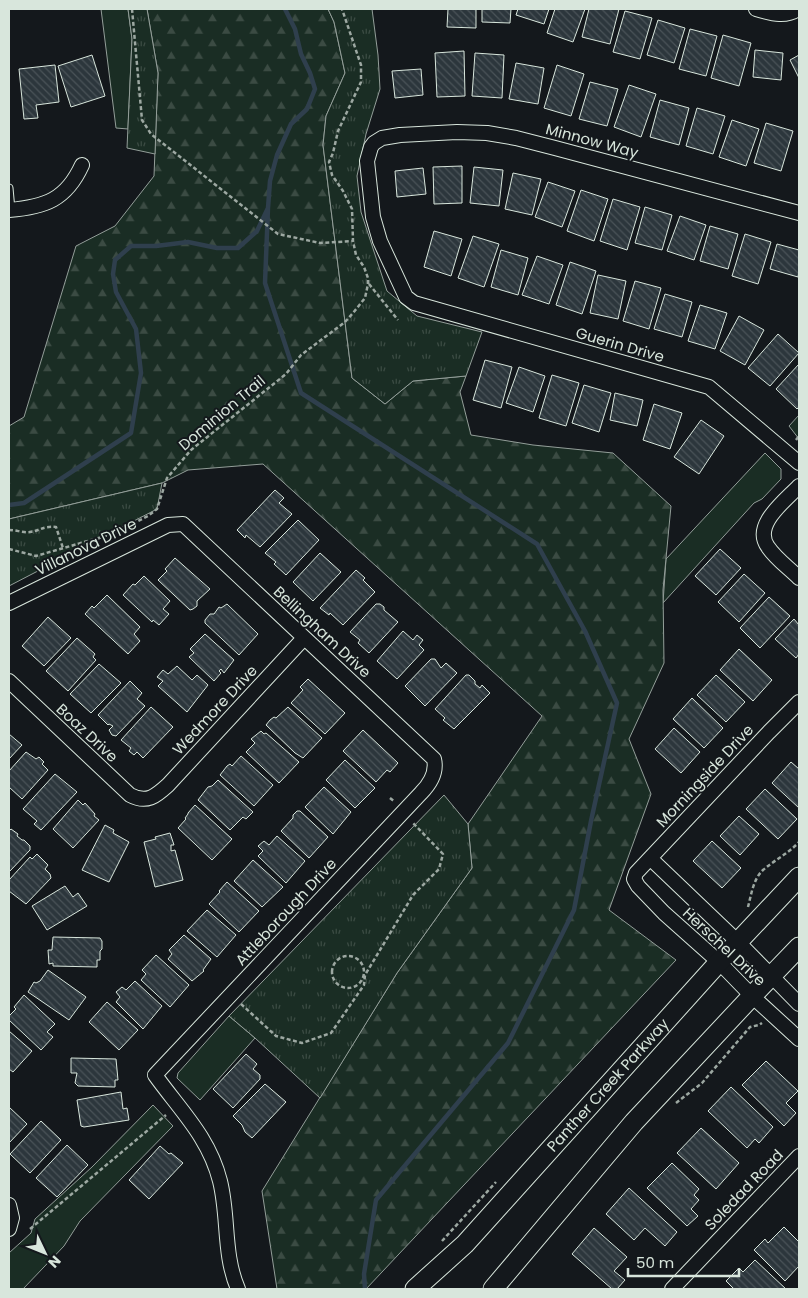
<svg xmlns="http://www.w3.org/2000/svg" width="808" height="1298" font-family="Poppins,sans-serif">
<defs>
<pattern id="forest-firs" width="22" height="20" patternUnits="userSpaceOnUse" patternTransform="scale(1.25)"><rect width="22" height="20" fill="#1a2d24"/><path d="M5 1l3.5 6h-7zM16 11l3.5 6h-7z" fill="#3b4b43"/></pattern>
<pattern id="park-tufts" width="24" height="20" patternUnits="userSpaceOnUse" patternTransform="scale(1.25)"><rect width="24" height="20" fill="#1a2d24"/><path d="M3 7l-1-3M5 7V3M7 7l1-3M15 17l-1-3M17 17v-4M19 17l1-3" fill="none" stroke="#3b4b43"/></pattern>
<pattern id="building-back-hatch" width="6" height="6" patternUnits="userSpaceOnUse" patternTransform="scale(1.25)"><rect width="6" height="6" fill="#2c363c"/><path d="M-1 5l2 2M0 0l6 6M5-1l2 2" fill="none" stroke="#4a5358"/></pattern>
</defs>
<rect width="100%" height="100%" fill="#14181c"/>
<path fill="#1a2d24" stroke="#939e99" d="M101 9H128L132 39 128 129 116 128Z
M799 415V439L789 426Z
M765 453 781 469V479L762 499 754 503 663 603 666 559Z
M229 1016 255 1038 200 1100 177 1078 178 1073Z
M153 1105 173 1126 80 1221 64 1246 23 1289H9V1253L31 1233 35 1219 92 1167Z"/>
<path fill="url(#forest-firs)" stroke="#939e99" d="M147 9H328L334 22 345 73 326 116 323 145 352 378 385 404 413 381 466 376 460 392 471 435 533 445 613 453 671 506 663 590 664 663 629 739 651 794 609 910 676 960 366 1289H277L262 1191 397 973 472 868 468 824 542 716 263 464 188 470 162 483 9 519V426L24 417 76 246 115 226 154 176 158 73Z"/>
<path fill="url(#park-tufts)" stroke="#939e99" d="M128 9H147L158 73 155 154 127 148 132 39Z
M328 9H372L378 55 380 89 366 134 357 176 361 212 387 291 417 316 482 332 466 376 413 381 385 404 352 378 323 145 326 116 345 73 334 22Z
M162 483 157 509 9 586V519Z
M444 795 468 824 472 868 397 973 320 1098 255 1038 229 1016Z"/>
<g fill="none" stroke-linecap="round" stroke-linejoin="round">
<path stroke="#2f3f4d" stroke-width="4.5" d="M268 208 265 283 301 393 537 544 585 631 617 703 591 821 574 910 508 1043 376 1200 364 1274 365 1289
M9 505 24 503 131 433 141 373 136 329 116 292 113 274 115 260 131 246H156L188 242 217 248H238L257 231 268 208 270 181 277 155 291 124 307 109 315 89 310 73 301 54 295 29 285 9"/>
</g>
<path fill="url(#building-back-hatch)" stroke="#d8e6dc" d="M448 9H476V28L447 27Z
M482 9H511L510 23 482 22Z
M518 9H549L544 24 516 15Z
M555 9H585L573 42 547 33Z
M589 9H619L610 44 582 37Z
M625 11 652 18 640 59 613 52Z
M658 20 685 28 674 63 647 55Z
M690 29 717 36 706 76 679 69Z
M723 35 751 43 739 86 711 78Z
M755 50 783 53 781 80 753 77Z
M464 51 465 96 437 97 435 53Z
M475 53 504 55 502 98 472 96Z
M92 55 105 96 71 107 58 66Z
M799 55V78L790 60Z
M516 63 544 68 538 104 509 99Z
M55 65 59 102 36 105 38 118 24 119 19 69Z
M557 65 584 74 571 116 544 108Z
M421 69 423 95 395 98 392 71Z
M590 82 618 89 607 126 579 119Z
M629 85 656 94 641 137 614 127Z
M660 100 689 108 679 145 650 137Z
M697 108 725 116 713 154 686 146Z
M732 120 759 129 746 166 719 157Z
M766 123 793 131 781 171 754 163Z
M462 166V203L434 204 433 167Z
M474 167 503 170 499 206 470 203Z
M423 168 426 194 397 197 395 171Z
M513 173 541 179 532 215 505 209Z
M548 182 575 191 562 227 535 217Z
M581 190 608 199 594 241 567 231Z
M613 199 640 207 627 250 600 241Z
M645 207 672 215 662 250 635 243Z
M680 216 706 225 694 260 667 251Z
M710 226 738 234 728 269 700 261Z
M434 231 462 239 451 276 424 267Z
M745 234 771 242 758 284 732 276Z
M473 236 499 244 484 287 458 278Z
M777 244 799 250V271L798 277 770 269Z
M501 250 528 258 518 295 491 287Z
M537 256 563 265 549 304 522 295Z
M570 262 596 271 582 314 556 305Z
M598 275 626 281 618 319 590 313Z
M635 281 661 288 649 329 623 321Z
M665 294 692 302 682 337 654 329Z
M700 305 727 313 715 349 688 341Z
M739 316 764 330 745 365 720 351Z
M778 334 799 353 770 386 748 368Z
M485 360 512 367 501 408 473 400Z
M799 364V407L797 409 776 389Z
M519 367 545 376 533 412 506 403Z
M552 375 579 383 566 426 539 418Z
M584 385 611 393 599 432 572 423Z
M615 393 643 400 637 426 610 420Z
M654 404 682 413 670 449 643 440Z
M701 420 724 436 699 474 674 457Z
M275 490 284 498 279 503 292 514 260 547 246 535 245 538 237 530Z
M298 520 319 540 286 575 274 564 276 562 265 553Z
M720 549 741 568 716 595 695 576Z
M320 553 341 572 313 601 293 582Z
M175 558 210 589 197 601V606L193 609 190 610 158 580 167 571 165 569Z
M356 570 365 578 363 580 375 592 343 625 330 613 329 615 320 608Z
M744 574 765 593 739 622 718 602Z
M144 576 170 601 163 609 169 614 159 625 153 620 152 622 123 595 133 584 135 585Z
M107 595 140 627 134 634 140 641 128 654 85 614 92 606 94 608Z
M769 597 790 616 760 648 740 628Z
M227 604 258 634 239 655 205 623V620L210 614H214L219 607 221 608Z
M376 604H380L384 607V610L398 622 369 653 358 643 360 640 350 632Z
M48 617 71 638 44 666 22 646Z
M794 619 799 625V654L796 658 775 639Z
M403 631 413 640 417 635 423 640 419 645 424 650 397 679 377 661Z
M205 634 234 660 224 673 221 669 219 671 221 673 214 681 189 657 194 653 190 649Z
M77 638 95 654 93 657 96 660 68 691 46 671Z
M739 649 772 680 753 701 720 670Z
M431 659H435L441 668 446 663 457 673 425 706 405 686Z
M99 664 121 683 91 713 70 694Z
M177 666 192 680 197 675 208 685 187 712 158 686 163 681 157 677 163 670 168 674Z
M466 675H469L475 681V684L480 688 482 685 490 693 454 729 443 720 445 718 435 709Z
M716 675 745 702 726 722 697 695Z
M308 679 345 713 325 734 291 703 303 690 300 687Z
M130 681 142 693 137 699 145 706 116 736 112 735 109 730 113 726 109 724 108 725 98 715Z
M692 698 723 728 704 748 673 719Z
M151 707 173 727 143 758 137 752 134 755 129 751 131 748 121 740Z
M288 707 322 738 303 758 295 753 266 725 270 720 274 717 276 718Z
M674 728 700 752 681 773 655 749Z
M363 730 398 763 390 772 387 770 376 782 343 751Z
M261 731 264 734 266 733 299 762 279 783 246 752 255 743 251 739Z
M9 734 22 745 9 759Z
M26 752 36 759 39 757 44 762 42 764 48 770 22 799 9 787V771Z
M241 756 273 785 254 806 220 775 227 766 230 764 232 766Z
M345 760 375 788 355 808 326 780Z
M791 762 799 769V808L772 783Z
M55 774 77 792 41 830 34 824 37 821 23 809Z
M218 780 253 812 246 819 243 817 230 830 198 800 208 787 212 786Z
M324 787 351 812 333 834 305 807Z
M765 789 797 819 778 839 746 809Z
M78 800 83 805 85 803 95 814 94 816 99 820 73 848 53 829Z
M195 805 232 839 212 860 178 828 186 819 185 818 188 814V813Z
M297 811H300L328 837 309 858 281 831 293 818V815Z
M739 816 759 834 740 855 720 836Z
M105 825 114 830 113 833 129 842 109 882 82 870Z
M11 829 18 834 17 836 22 840H24L30 846V850L9 872V831Z
M170 833 174 845H171V851L175 850 183 880 155 887 144 842 156 839 155 837Z
M277 836 305 861 286 883 258 856 263 851 258 846 264 841 269 845Z
M712 841 741 868 722 888 693 861Z
M37 854 48 865 45 869 50 874 51 878 26 904 9 891V880L30 857 32 859Z
M253 860 283 887 262 907 234 881Z
M227 882 259 911 239 932 209 904 220 892 219 891Z
M65 886 73 897 78 893 87 906 47 930 32 906Z
M207 910 236 935 217 957 187 931Z
M184 935 211 959 203 970 204 971 192 981 168 959 172 954 169 950Z
M53 937 100 938 102 941V949L100 951V960H97V967L53 966V963L49 964 48 950H52Z
M156 955 189 985 170 1007 141 980 146 974 142 970Z
M48 970 86 997 69 1020 28 992 34 982 36 983 40 981Z
M135 981 162 1006 143 1029 116 1002 120 997 116 992 122 987 126 990Z
M24 995 55 1024 47 1032 53 1037 41 1050 9 1020V1016L16 1009 14 1007Z
M107 1002 138 1030 119 1050 89 1022Z
M9 1031 32 1051 13 1072 9 1069Z
M246 1054 257 1064 253 1069 260 1075V1079L233 1108 213 1089Z
M71 1058 116 1059 118 1080H115V1087L78 1086 75 1083 77 1073H71Z
M766 1061 798 1091 786 1103 796 1113 784 1126 742 1085Z
M265 1084 286 1102 252 1138 245 1132 242 1125 233 1116Z
M731 1087 773 1127 759 1143 755 1139 747 1148 708 1111Z
M121 1092 123 1109 127 1108 129 1120 84 1127 81 1126 77 1100Z
M9 1107 27 1124 9 1143Z
M41 1121 61 1140 30 1173 10 1154Z
M701 1128 739 1163 716 1189 677 1153Z
M67 1145 88 1165 57 1197 36 1178Z
M160 1146 169 1154 171 1153 183 1163 149 1199 129 1180Z
M672 1163 699 1189 694 1195 699 1200 691 1209 698 1216 687 1226 647 1188Z
M629 1188 677 1232 665 1246 645 1228 634 1240 606 1214Z
M784 1227 799 1242V1266L785 1281 754 1250 765 1239 768 1243Z
M594 1228 627 1257 614 1271 625 1280 617 1289H612L572 1254Z
M755 1260 786 1289H734L726 1281 739 1268 743 1272Z"/>
<g fill="none" stroke-linecap="round" stroke-linejoin="round">
<g stroke="#d8e6dc" stroke-width="9">
<path id="lane" d="M9 188 11 210"/>
</g>
<g stroke="#d8e6dc" stroke-width="16">
<path id="street" d="M756 9C771 13 784 18 798 9
M9 210C45 207 66 200 82 165
M799 213 555 148 516 138 487 133 457 132 400 135 382 138 374 143 371 147 367 161 373 217 380 241 406 297 414 303 709 387 799 463
M799 486C785 501 752 525 768 547 776 559 789 568 799 578
M9 603 168 525 183 524 434 759C437 772 430 784 421 793L155 1075C180 1110 209 1137 220 1181 229 1217 223 1254 238 1289
M9 681 130 795C147 804 156 796 168 785L304 638
M799 702 769 732 636 873 634 879 638 886 664 913 719 962 752 996 799 1039
M651 859 738 942 799 1004
M9 1205 12 1218 9 1229
M672 1289 799 1156"/>
</g>
<g stroke="#d8e6dc" stroke-width="21">
<g id="secondary">
<path id="s1" d="M415 1289 465 1244 719 962 799 877"/>
<path d="M493 1289 634 1122 752 996 799 947"/>
</g>
</g>
<path stroke="#9da8a2" stroke-width="2.5" stroke-dasharray="4 2.5" stroke-linecap="butt" d="M132 9 142 120 151 134 278 234 320 243 353 241
M369 284 398 320
M796 440 799 436
M9 530C16 530 24 533 30 532 42 530 42 526 56 527L63 548
M9 549 36 556 112 534 148 516 157 509 167 478 191 450 286 374 301 355 345 322 353 313 365 298 368 284V278L364 267 356 255 353 241 352 209 343 191 332 175 329 162 333 153 338 131 361 82V65L342 9
M390 798 395 802
M748 907C751 896 753 880 762 871 774 860 788 854 799 842
M332 972a16 16 0 1 1 32 0a16 16 0 1 1-32 0Z
M241 1004 276 1036 302 1043 331 1033 364 985 365 975 413 895 439 869 443 854 413 823
M676 1103 702 1083 750 1027 759 1025 762 1023
M30 1229 166 1115
M442 1241 496 1182"/>
<use href="#lane" stroke="#14181c" stroke-width="7"/>
<use href="#street" stroke="#14181c" stroke-width="14"/>
<use href="#secondary" stroke="#14181c" stroke-width="19"/>
</g>
<g text-anchor="middle" stroke-width="4" stroke-linejoin="round" paint-order="stroke">
<g font-size="15" fill="#d8e6dc" stroke="#14181c">
<text transform="translate(592 141) rotate(15)" y="5">Minnow Way</text>
<text transform="translate(620 345) rotate(16)" y="5">Guerin Drive</text>
<text transform="translate(222 413) rotate(-40)" y="5">Dominion Trail</text>
<text transform="translate(86 547) rotate(-26)" y="5">Villanova Drive</text>
<text transform="translate(322 632) rotate(43)" y="5">Bellingham Drive</text>
<text transform="translate(215 710) rotate(-47)" y="5">Wedmore Drive</text>
<text transform="translate(87 733) rotate(43)" y="5">Boaz Drive</text>
<text transform="translate(705 776) rotate(-47)" y="5">Morningside Drive</text>
<text transform="translate(286 912) rotate(-47)" y="5">Attleborough Drive</text>
<text transform="translate(724 947) rotate(43)" y="5">Herschel Drive</text>
<text dy="5" stroke="none"><textPath href="#s1" startOffset="281">Panther Creek Parkway</textPath></text>
<text transform="translate(744 1190) rotate(-46)" y="5">Soledad Road</text>
</g>
</g>
<rect width="808" height="1298" fill="none" stroke="#d8e6dc" stroke-width="20"/>
<g transform="translate(45 1253) rotate(133)" stroke="#14181c" stroke-width="4" paint-order="stroke">
<path d="M0-4L9 19L0 12L-9 19Z" fill="#d8e6dc"/>
<text y="-8" font-size="14" font-weight="bold" text-anchor="middle" fill="#d8e6dc">N</text>
</g>
<path d="M628 1268v8h111v-8" fill="none" stroke="#d8e6dc" stroke-width="2.5"/>
<text x="636" y="1268" font-size="15" fill="#d8e6dc" stroke="#14181c" stroke-width="4" paint-order="stroke">50 m</text>
</svg>
